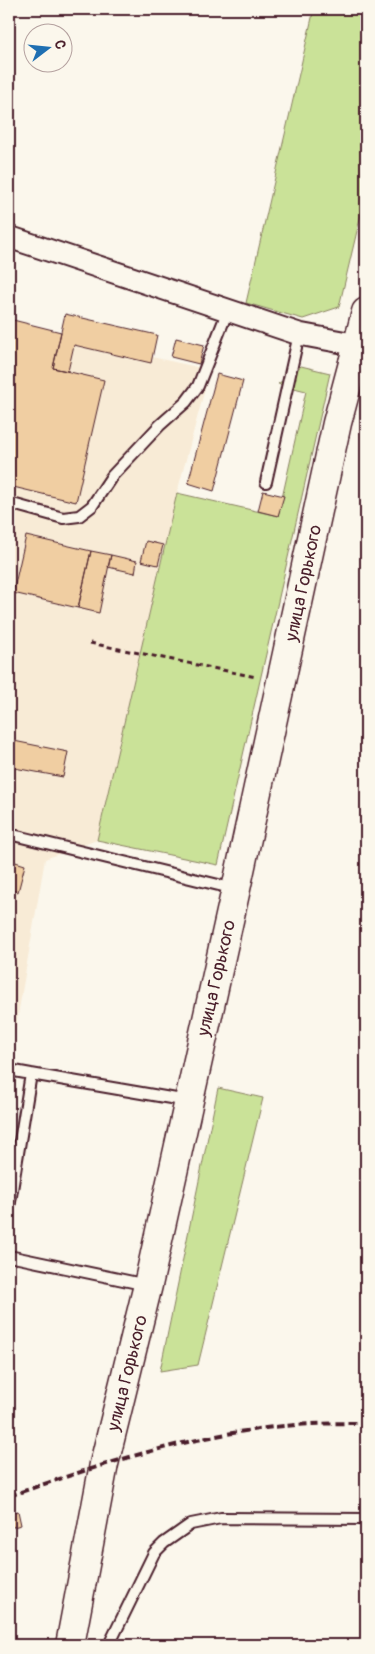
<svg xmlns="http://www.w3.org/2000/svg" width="375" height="1654" font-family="Pangolin,sans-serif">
<rect width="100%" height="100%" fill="#fbf7ec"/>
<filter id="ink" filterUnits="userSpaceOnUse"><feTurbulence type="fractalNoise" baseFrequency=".02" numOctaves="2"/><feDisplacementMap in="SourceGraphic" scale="10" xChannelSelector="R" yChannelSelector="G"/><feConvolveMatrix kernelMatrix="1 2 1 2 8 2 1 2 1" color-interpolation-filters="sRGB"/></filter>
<g filter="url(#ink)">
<path fill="#f8ebd6" d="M9 325 210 370 177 493 97 840 45 859 9 1067Z"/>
<path fill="#cae298" stroke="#8a8062" d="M314 9H366V193L339 307 303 319 246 303Z
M301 366 330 373 218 865 97 840 177 493 278 516 306 391 278 384Z
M218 1088 263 1098 198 1365 160 1371Z"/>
<path fill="#f0cea2" stroke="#4a1f2b" d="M65 314 157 335 151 363 74 345 68 371 53 368Z
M9 319 61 332 53 368 104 380 76 502 9 486Z
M176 338 204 345 199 364 171 357Z
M217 374 243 381 214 491 188 483Z
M263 491 284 496 278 516 258 511Z
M26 536 91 551 78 608 13 593Z
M146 541 163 545 158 565 141 561Z
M91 551 111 555 99 613 78 608Z
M111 555 137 561 135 573 108 567Z
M9 740 68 752 63 777 9 767Z
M9 860 25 865 18 892 9 889Z
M18 1511 21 1525 9 1528V1513Z"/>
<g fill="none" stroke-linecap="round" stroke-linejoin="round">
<g stroke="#4a1f2b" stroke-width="14">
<path id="service" d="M266 482 299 334
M9 503 63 518 79 516 92 506 112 476 160 425 186 402 198 386 228 310
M9 834 235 889
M9 1070 31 1074
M9 1208 31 1074 188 1101
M9 1256 147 1285
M109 1645 154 1553 164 1543 191 1524 221 1518 366 1519"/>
</g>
<g stroke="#4a1f2b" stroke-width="25">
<path id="minor" d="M9 237 299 334 358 345"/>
</g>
<g stroke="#4a1f2b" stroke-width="31">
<path id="secondary" d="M70 1645 104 1464 148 1285 236 889 337 423 353 363"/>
</g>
<g stroke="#4a1f2b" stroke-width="31">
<path id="primary" d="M366 312 353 363 366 367"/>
</g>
<g stroke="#4a1f2b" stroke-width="31">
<path id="trunk" d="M358 345 366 348"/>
</g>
<path stroke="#4a1f2b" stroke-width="3" stroke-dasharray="5 4" stroke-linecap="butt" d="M90 643 256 677"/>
<use href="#service" stroke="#fbf7ec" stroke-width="10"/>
<use href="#minor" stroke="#fbf7ec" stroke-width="21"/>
<use href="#secondary" stroke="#fbf7ec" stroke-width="28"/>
<use href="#primary" stroke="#fbf7ec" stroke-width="28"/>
<use href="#trunk" stroke="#fbf7ec" stroke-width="28"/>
<path stroke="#4a1f2b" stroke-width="4" stroke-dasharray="8 4" stroke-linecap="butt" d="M9 1496C88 1469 168 1442 252 1430 290 1424 328 1423 366 1423"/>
</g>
</g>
<g text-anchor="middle" stroke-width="4" stroke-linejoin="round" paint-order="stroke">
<g font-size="18" fill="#4a1f2b" stroke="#fbf7ec">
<text transform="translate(303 583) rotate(-78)" y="6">улица Горького</text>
<text transform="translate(216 978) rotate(-77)" y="6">улица Горького</text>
<text transform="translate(127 1373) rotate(-76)" y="6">улица Горького</text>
</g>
</g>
<rect width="375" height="1654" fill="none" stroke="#fbf7ec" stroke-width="30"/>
<rect x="15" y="15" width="345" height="1624" fill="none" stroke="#4a1f2b" stroke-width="2" filter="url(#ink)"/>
<g transform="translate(48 48) rotate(74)"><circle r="24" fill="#fbf7ec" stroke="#b4a19f"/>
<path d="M0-4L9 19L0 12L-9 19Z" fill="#1f6fb2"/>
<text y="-8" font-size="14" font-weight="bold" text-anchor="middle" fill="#4a1f2b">С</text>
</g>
</svg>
